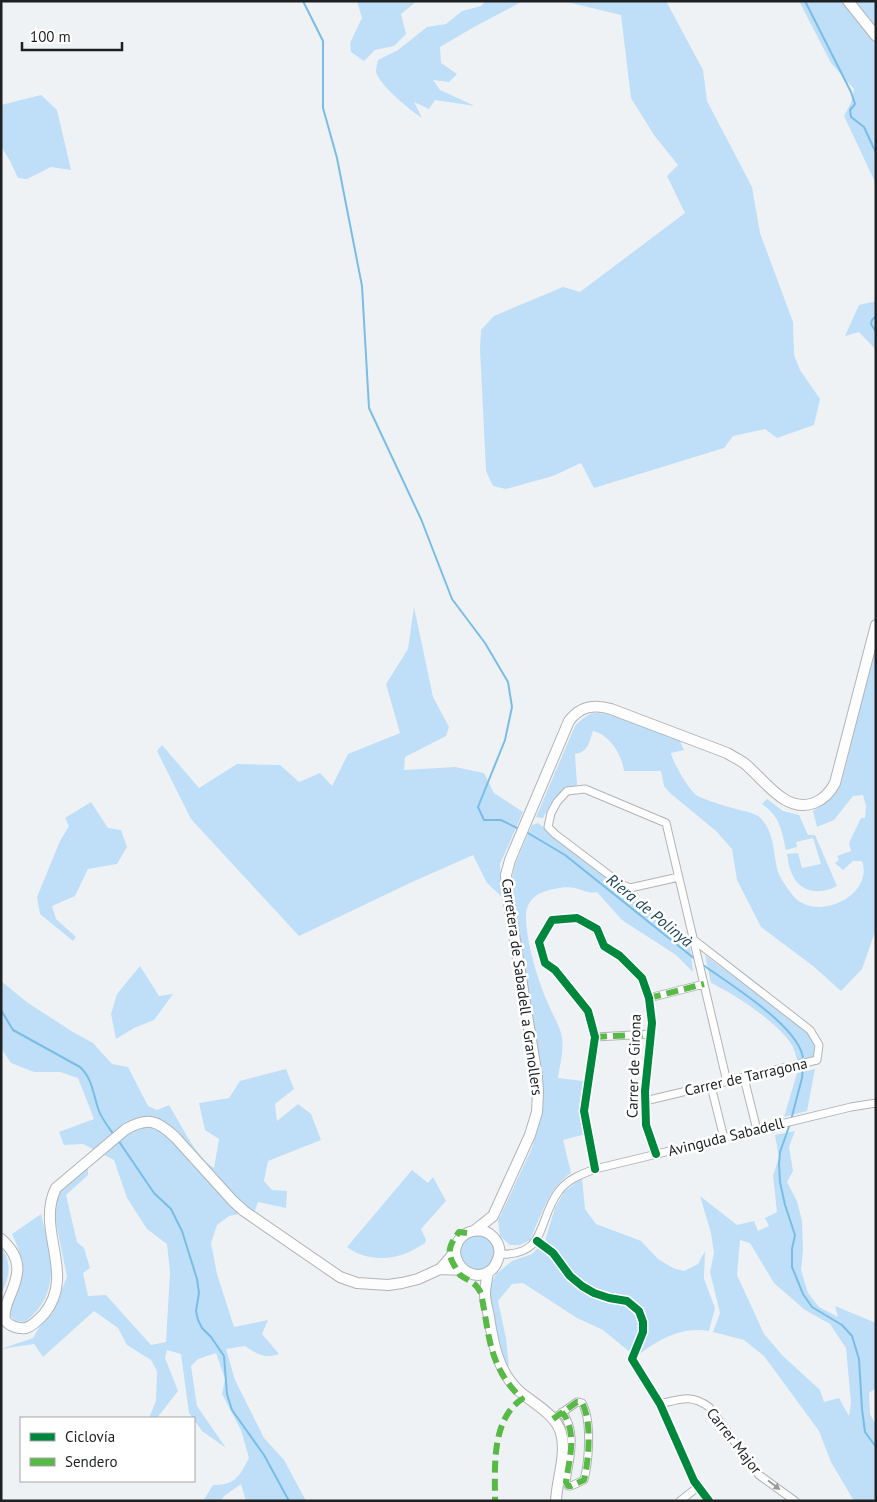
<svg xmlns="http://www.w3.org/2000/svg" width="877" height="1502" font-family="'PT Sans',sans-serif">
<rect width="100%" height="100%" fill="#eff2f5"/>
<path fill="#bedff7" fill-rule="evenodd" d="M357 1H417L401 14 406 34 394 46 375 50 364 61 351 52 350 43 362 18Z
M486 1H523L474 27 440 47 441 63 457 74 449 82 433 80 440 90 475 106 435 100 429 109 414 102 422 118C410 110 380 86 376 72 376 69 377 63 378 60L398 50 427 27 446 24 462 11 481 6Z
M563 1H666L703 70 707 101 752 187 760 233 793 322 794 355 800 370 820 399 814 425 777 438 765 429 733 436 724 448 594 488 581 463 553 476 506 489 493 486 486 471 480 349 481 330 494 316 563 287 580 292 685 213 667 176 678 165 654 135 631 98 621 15Z
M799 1H876V184L844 116 851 103 854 89 831 63Z
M41 95 57 110 71 170 51 167 27 179 18 178 10 161 1 146V105Z
M876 301V350L859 332 845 336 859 305Z
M414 607 433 697 449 727 446 736 405 757 404 770 455 767 484 773 494 793 523 812 500 864 502 897 487 883 473 855 410 883 299 936 191 819 157 751 162 745 199 788 237 764 280 765 299 782 320 773 332 786 348 754 400 733 386 684 408 649Z
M876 643V929L862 969 841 991 813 966 761 927 737 880 732 849 716 831 670 793 664 786 661 771H624C622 755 610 735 593 731 589 743 588 752 575 754L577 785C556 793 554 798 543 818L536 817 575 726C581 720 587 714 595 713 615 712 659 733 680 741L684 750 671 753C673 763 688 788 696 795 702 799 728 807 736 809 743 811 751 812 758 816 775 829 773 854 778 872 781 880 790 892 795 898 820 922 874 894 862 861H853L843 870 835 863 839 860 837 856 851 851 849 843 861 818H865L866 806 863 795 853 796 834 820 817 827 813 811C827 802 834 797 842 781Z
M767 799 783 811 799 815 808 835H815L837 886C821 895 800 893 792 874 789 868 788 861 787 854L798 853 802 868 821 864 813 838 796 842 797 847 786 850C781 828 780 817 762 804Z
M91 802 108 828 121 830 127 847 117 864 88 869 75 896 52 906 56 919 76 937 73 941 40 914 37 897 60 841 69 826 65 818Z
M538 823 617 885 690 946 693 972 676 955 622 920 597 892C588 894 584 890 575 888 565 886 551 889 541 893 533 896 527 904 526 913 525 938 537 978 547 1001 551 1012 558 1022 561 1033 565 1048 560 1063 558 1078L583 1081 581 1110 586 1134 563 1140 571 1173C549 1187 540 1218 530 1240L520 1245H510L500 1236 498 1221 532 1148 540 1122 542 1098 513 908 511 882 516 862 532 825Z
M705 955 809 1033 814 1044 815 1055 809 1059 798 1062C796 1057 795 1052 793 1047 782 1025 733 993 711 983Z
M140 966 159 996 173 994 154 1020 134 1028 116 1039 111 1014 117 994Z
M1 981 28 1003 73 1032 93 1043 112 1064 128 1067 148 1106 157 1110 169 1105C181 1124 195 1156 214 1168L219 1139 205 1130 199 1103 229 1098 240 1081 286 1069 294 1089 275 1104 277 1121 298 1104 311 1114 321 1140 268 1161 264 1181 272 1190 287 1191 286 1208 258 1202 255 1211 229 1216 217 1225 211 1243 217 1274 234 1327 268 1320 262 1334 279 1354C264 1359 257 1354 245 1346L226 1349 235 1380 264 1438 284 1460 306 1501H246L241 1484 224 1496 221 1501H203L213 1485C235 1485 239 1477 249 1458L241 1430 222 1394 225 1379 216 1353 198 1359 191 1366 197 1406 226 1448 202 1431 189 1413 181 1354 167 1350 165 1358 178 1391 157 1418H149L156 1401 157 1371 151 1360 127 1345 118 1328 94 1311 43 1357 34 1344 1 1349 33 1338 41 1324 56 1303 67 1277 54 1212 58 1192 88 1168V1175L66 1195 77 1242 84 1248 90 1268 83 1273 88 1296 106 1295 151 1345 166 1342 170 1272 167 1244 147 1229 127 1198 114 1160 83 1144 64 1145 59 1132 94 1119 78 1078 60 1072H34L11 1063 1 1048Z
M815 1069 807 1111 784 1117 797 1073Z
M795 1131 789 1147 793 1171 787 1182 797 1201 802 1221 803 1251 801 1270 808 1293 819 1307 838 1317 835 1306 876 1323V1388L869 1393 870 1414 876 1425V1501H854L831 1462 819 1431 764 1356 744 1340 713 1332 720 1313 710 1272 714 1253 711 1233 700 1196 737 1225 754 1221 758 1231 769 1226 765 1218 777 1212 773 1176 779 1157 775 1135ZM740 1240 750 1243 774 1283 805 1310 830 1324 846 1348 851 1403 849 1416 839 1398 824 1402 820 1390 783 1356 764 1334 737 1275Z
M412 1170 428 1183 433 1177 446 1201 421 1229 426 1240 425 1243C418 1247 411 1252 404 1254 386 1261 362 1259 347 1247Z
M582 1178 585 1209 596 1224 641 1241 658 1259 673 1268 684 1271 698 1264 705 1251 704 1279 715 1308 709 1331C681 1326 655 1341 635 1358L645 1331 640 1309 595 1291 572 1275 544 1244 555 1208 564 1192Z
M41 1214C51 1254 63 1293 25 1322L16 1321 9 1315C9 1300 17 1290 21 1277 24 1261 18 1247 12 1234Z
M459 1253a18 18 0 1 1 36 0a18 18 0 1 1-36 0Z
M540 1246 551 1255 568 1278 633 1309C644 1324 638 1337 631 1353L603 1330 577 1318 523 1283 512 1284 498 1301 506 1338 509 1367 501 1353 489 1288 496 1274 512 1261 532 1254Z
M1 1247C13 1264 9 1277 1 1295Z"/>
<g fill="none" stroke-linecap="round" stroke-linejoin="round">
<path stroke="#79bde7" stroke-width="2" d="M303 1 323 41V108L337 158 362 286 369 408 421 519 452 599 485 643 508 682 512 707 505 740 478 807 484 820H501L517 828
M805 1 851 92 855 104 850 110 851 117 864 127 876 153
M876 316 872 320 871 324 876 332
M528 833 565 855 695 959
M703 965C728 983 804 1029 803 1061
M1 1010 13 1030 80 1067C93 1079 93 1095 99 1111 102 1119 109 1128 114 1135
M791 1120 802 1078 803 1066
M790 1124 780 1152 779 1164 780 1182 785 1205 795 1235 792 1249V1267L803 1294 812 1307 842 1325 852 1336 859 1359 862 1409 865 1432 876 1447
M118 1140 154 1193 171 1209 182 1231 197 1279 199 1293 196 1311 198 1320 202 1328 211 1337 224 1356 227 1394 232 1410 264 1455 289 1501"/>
<g stroke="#b1b4b6" stroke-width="9">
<path id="street" d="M679 877 630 888 621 884 555 834 548 827 551 813 557 802 567 791 585 789 666 823 727 1082
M649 998 704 984
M595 1037 651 1034
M744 1078 757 1130
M711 1086 724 1138
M645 1101 817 1060 819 1045 810 1030 694 940
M595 1169 584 1111 595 1037 588 1011 555 970 545 963 539 942 552 920 577 918 597 929 604 946 620 956 642 978 649 998 652 1023 645 1091 646 1125 656 1154
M537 1241 553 1253 570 1276 582 1286 594 1293 609 1298 627 1301 639 1311 643 1322V1332L632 1359 660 1404 694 1481 709 1501
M499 1254C548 1257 537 1219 559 1191 568 1179 582 1174 595 1169L851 1107 876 1103
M660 1404C681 1399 691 1394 709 1407L759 1475 795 1501
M553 1419 577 1402 582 1403C592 1420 589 1460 584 1480L571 1486H568L566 1482C569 1460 578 1432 562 1412
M680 1501 699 1486"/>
</g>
<g stroke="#b1b4b6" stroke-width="12">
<path id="secondary" d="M848 1 876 36
M474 1231 493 1216 530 1135 537 1112 538 1092 537 1077 508 897 506 875 510 860 569 721C580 706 594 704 611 709L727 753C732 756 738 759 744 763 763 778 785 814 814 803 824 799 830 793 835 783L876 625
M1 1239C38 1271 0 1297 5 1320 9 1326 18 1329 26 1328 33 1326 39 1319 44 1314 77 1274 35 1230 56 1188L126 1129C148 1117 157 1120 175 1137L233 1201 244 1211 340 1277 357 1283 388 1285 402 1283 418 1279 440 1269 463 1270
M440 1269C445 1264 449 1259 453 1254 456 1249 456 1244 459 1240 467 1229 484 1227 493 1237 499 1243 501 1251 498 1259 490 1285 455 1277 455 1250
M488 1272C487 1279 485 1287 485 1294 485 1302 488 1310 489 1317 493 1343 498 1371 518 1390 532 1403 555 1413 561 1433 567 1454 557 1479 556 1501"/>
</g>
<use href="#street" stroke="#fdfdfe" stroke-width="7"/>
<use href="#secondary" stroke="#fdfdfe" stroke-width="10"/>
<path stroke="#58b947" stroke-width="6" stroke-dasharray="12 6" stroke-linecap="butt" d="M649 998 704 984
M595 1037 651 1034
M467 1233 459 1232C450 1244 446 1251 454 1265 456 1268 458 1272 460 1275 470 1282 475 1281 481 1293 490 1338 488 1365 522 1399 491 1420 495 1467 495 1501
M553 1419 577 1402 582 1403C592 1420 589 1460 584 1480L571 1486H568L566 1482C569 1460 578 1432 562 1412"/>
<g stroke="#fff" stroke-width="11">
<path id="cycleway" d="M595 1169 584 1111 595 1037 588 1011 555 970 545 963 539 942 552 920 577 918 597 929 604 946 620 956 642 978 649 998 652 1023 645 1091 646 1125 656 1154
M537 1241 553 1253 570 1276 582 1286 594 1293 609 1298 627 1301 639 1311 643 1322V1332L632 1359 660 1404 694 1481 709 1501"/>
</g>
<use href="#cycleway" stroke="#00873e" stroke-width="8"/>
</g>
<defs><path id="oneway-solid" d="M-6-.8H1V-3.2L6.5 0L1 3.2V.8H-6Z" transform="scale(1.25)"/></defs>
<use fill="#999a9b" href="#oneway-solid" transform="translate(774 1485) rotate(37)"/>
<g text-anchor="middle" stroke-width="5" stroke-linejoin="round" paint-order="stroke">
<g font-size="15" fill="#1e2022" stroke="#fff">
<text transform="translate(522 987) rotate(82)" y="5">Carretera de Sabadell a Granollers</text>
<text transform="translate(634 1066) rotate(-88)" y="5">Carrer de Girona</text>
<text transform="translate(746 1077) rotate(-13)" y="5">Carrer de Tarragona</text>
<text transform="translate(726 1137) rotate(-14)" y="5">Avinguda Sabadell</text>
<text transform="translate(734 1441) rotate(52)" y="5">Carrer Major</text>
</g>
<g font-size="16" font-style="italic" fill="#194159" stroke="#fff">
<text transform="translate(650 910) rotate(39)" y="6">Riera de Polinyà</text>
</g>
</g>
<rect width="877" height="1502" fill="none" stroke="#1e2022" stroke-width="5"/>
<rect x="20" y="1417" width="175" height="65" fill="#ffffff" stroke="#a5a6a7"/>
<rect x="30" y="1433" width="25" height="8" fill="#00873e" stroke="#a5a6a7"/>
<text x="65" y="1442" font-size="15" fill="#1e2022">Ciclovía</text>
<rect x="30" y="1458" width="25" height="8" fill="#58b947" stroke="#a5a6a7"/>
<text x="65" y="1467" font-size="15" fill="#1e2022">Sendero</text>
<path d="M22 42v8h100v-8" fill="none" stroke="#1e2022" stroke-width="2.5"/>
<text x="30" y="42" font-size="15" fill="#1e2022" stroke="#ffffff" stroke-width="4" paint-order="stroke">100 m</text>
</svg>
